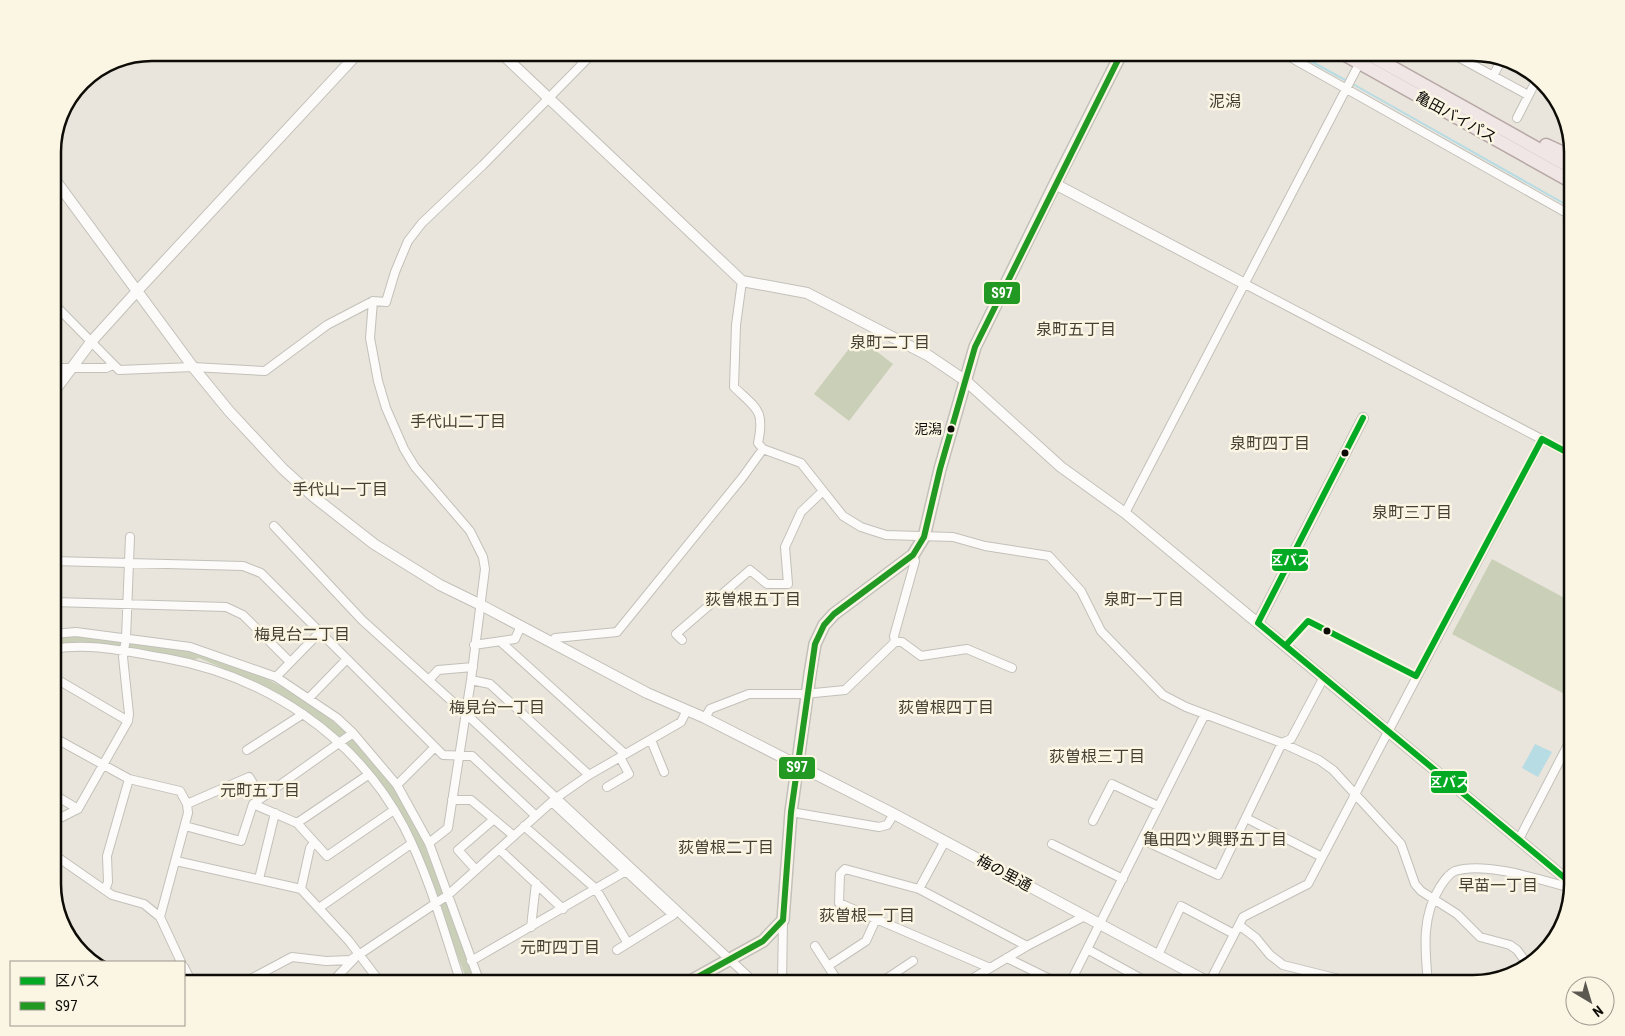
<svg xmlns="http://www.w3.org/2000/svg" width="1625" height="1036" font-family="'Roboto Condensed','Noto Sans JP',sans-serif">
<rect width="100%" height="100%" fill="#e9e5dc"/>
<path fill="#cad0b7" d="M858 337 893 364 849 421 814 394Z
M1492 559 1572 602V698L1452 634Z
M88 635 189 650 258 674 299 696 347 732 388 779 419 831 477 983H468L408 828 351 751 327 728 282 697 260 684 199 658 194 660C156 653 89 638 53 645V636Z"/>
<path fill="#b7dce4" d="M1535 744 1552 752 1538 777 1522 768Z"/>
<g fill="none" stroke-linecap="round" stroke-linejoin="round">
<path stroke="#b7dce4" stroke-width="2" d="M1294 52 1347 81
M1351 83 1572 208"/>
<g stroke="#c2c0b9" stroke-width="10">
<path id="minor" d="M1281 52 1572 216
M1449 52 1528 95
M1493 76 1501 61
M1517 118 1537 79
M742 281 736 325 734 387C757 409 765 410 758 443L763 449 801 463 843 516 861 527 886 535 953 537 985 546 1049 556 1081 591 1101 631 1163 695 1186 707 1282 743 1319 760 1333 770 1401 844 1415 884 1421 891 1457 914 1480 937 1510 945 1517 950 1528 965
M1245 284 1572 455
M373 301 370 338 378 381 386 408 404 449 415 467 470 531 483 557 485 569 471 680 448 828 429 843
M53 303 119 370 193 367 265 371 327 325 373 301 386 302 395 272 408 241 422 223 483 165 594 52
M53 368H106L113 365
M1125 513 1357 68
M274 526 362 620 465 713 755 983
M53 561 243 566 261 573 443 755 472 756 536 816
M53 602 226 607 243 615 290 662
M53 634 76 632 190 647 276 677 337 718 353 733 397 785 429 843 480 983
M682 640 676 634 750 570 767 584H788L785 547 801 512 823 491
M895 642H902L921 656 967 649 1012 668
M502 643 625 754
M552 643 555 638 617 632 742 478 763 449
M474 645 515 639 521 626
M53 649C90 642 128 652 165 658 266 676 356 736 404 827 429 876 444 931 461 983
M53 677 128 721
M276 677 320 632
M429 680 438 670 473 667
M471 680 490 684 589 775
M309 698 346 660
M705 718 710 709 749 694H804L845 690 895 642 894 636 915 561 913 555
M53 737 129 779 180 791 187 804 188 813 160 917
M651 740 664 772
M247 750 303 714
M397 785 435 747
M607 787 629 774 620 757
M53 794 78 809
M452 800H471L514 836
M552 802 673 915 617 950
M187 804 249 777 261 796
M253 804 297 823 327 856 394 810
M791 812 879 827 887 825 894 814
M1246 818 1322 857
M1093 821 1112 784 1158 806
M297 823 368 775
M185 826 241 841 253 804 353 733
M524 826 596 889 627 942
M53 828 58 819 78 809 128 721 129 714 123 657 126 638 130 537
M1519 839 1572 737
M1143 840 1218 875 1282 743 1291 739 1324 677
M1052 844 1123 879
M499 849 563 909
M53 854 112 895 144 904 160 917 181 962
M176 861 301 889 349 941 377 978 394 983
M476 870 458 850 493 820
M259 879 275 813
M301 889 310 848 314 843
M919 889 945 841
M105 890 108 882 107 856 129 779
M319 908 411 844
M1239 925 1256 938 1270 955 1283 965 1355 983
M531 927 536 883
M815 946 839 983
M1087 949 1149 983
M1158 955 1181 906 1234 934
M1007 958 1058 983
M471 961 626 871
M828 966 866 941 876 919
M184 967 192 983
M990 968 839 903 840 874 845 869 919 889 1027 946
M243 983 292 957 326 961 350 960 360 954 448 895 556 798 589 775 681 722 687 710
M331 983 354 959
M782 983 783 920
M880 983 913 961
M965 983 1027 946 1085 916
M1070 983 1205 714
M1209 983 1243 917 1308 884 1542 439
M1428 983C1425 950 1421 917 1440 887 1444 881 1448 874 1455 871 1484 861 1542 880 1571 888"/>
</g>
<g stroke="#c2c0b9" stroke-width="12">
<path id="tertiary" d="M500 52 742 281 807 293 929 356 966 381 1061 467 1125 513 1572 884
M53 177 193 367 229 411 283 469 314 497 374 544 440 585 479 604 647 693 705 718 894 814 1210 983
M1055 184 1245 284
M53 393 91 342 138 290 359 52
M1258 623 1363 418"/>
</g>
<g stroke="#c2c0b9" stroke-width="14">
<path id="secondary" d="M687 983 763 941 783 920 791 812 810 674 815 644 824 625 834 614 913 555 924 537 940 469 975 347 1055 184 1122 52"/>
</g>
<g stroke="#b7a8a5" stroke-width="15">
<path id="trunk" d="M1340 52 1572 182
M1365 52 1572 168
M1546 145 1572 157"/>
</g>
<use href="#minor" stroke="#fcfbfa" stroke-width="8"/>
<use href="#tertiary" stroke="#fcfbfa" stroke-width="10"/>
<use href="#secondary" stroke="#f7f3f2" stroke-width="11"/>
<use href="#trunk" stroke="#efe6e5" stroke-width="12"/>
<g stroke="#fbf5e4" stroke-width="10">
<path id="bus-1" d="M1363 418 1258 623 1572 884
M1286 645 1308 621 1416 676 1542 439 1572 455"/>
</g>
<g stroke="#fbf5e4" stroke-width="10">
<path id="bus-2" d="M687 983 763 941 783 920 791 812 815 644 824 625 834 614 913 555 924 537 940 469 975 347 1122 52"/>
</g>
<use href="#bus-1" stroke="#05aa24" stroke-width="6"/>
<use href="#bus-2" stroke="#292" stroke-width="6"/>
</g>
<g fill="#0e0c07" stroke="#fbf5e4" stroke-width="2">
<circle cx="951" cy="429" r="4.5"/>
<circle cx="1345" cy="453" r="4.5"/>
<circle cx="1327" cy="631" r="4.5"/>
</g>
<g text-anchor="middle" stroke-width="5" stroke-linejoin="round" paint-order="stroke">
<g font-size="14" fill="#0e0c07" stroke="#fbf5e4" text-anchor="end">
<text x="942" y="434">泥潟</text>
</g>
<g font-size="15" fill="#0e0c07" stroke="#fbf5e4">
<text transform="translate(1456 117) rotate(29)" y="5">亀田バイパス</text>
<text transform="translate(1004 873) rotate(28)" y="5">梅の里通</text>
</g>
<g font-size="16" fill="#454033" stroke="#fbf5e4">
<text x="1225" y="107">泥潟</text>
<text x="1076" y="335">泉町五丁目</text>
<text x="890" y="348">泉町二丁目</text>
<text x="458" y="427">手代山二丁目</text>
<text x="1270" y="449">泉町四丁目</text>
<text x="340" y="495">手代山一丁目</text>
<text x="1412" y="518">泉町三丁目</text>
<text x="753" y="605">荻曽根五丁目</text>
<text x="1144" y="605">泉町一丁目</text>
<text x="302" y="640">梅見台二丁目</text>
<text x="497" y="713">梅見台一丁目</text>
<text x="946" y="713">荻曽根四丁目</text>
<text x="1097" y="762">荻曽根三丁目</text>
<text x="260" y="796">元町五丁目</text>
<text x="1215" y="845">亀田四ツ興野五丁目</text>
<text x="726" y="853">荻曽根二丁目</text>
<text x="1498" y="891">早苗一丁目</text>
<text x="867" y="921">荻曽根一丁目</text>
<text x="560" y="953">元町四丁目</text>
</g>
</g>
<path d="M0 0H1625V1036H0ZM152 61H1473A91 91 0 0 1 1564 152V884A91 91 0 0 1 1473 975H152A91 91 0 0 1 61 884V152A91 91 0 0 1 152 61Z" fill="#fbf5e4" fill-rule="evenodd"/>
<path fill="none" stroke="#0e0c07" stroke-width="2.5" d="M152 61H1473A91 91 0 0 1 1564 152V884A91 91 0 0 1 1473 975H152A91 91 0 0 1 61 884V152A91 91 0 0 1 152 61Z"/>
<g stroke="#fbf5e4" stroke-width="2">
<rect x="983" y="281" width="38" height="24" rx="5" fill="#292"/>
<rect x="1271" y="548" width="38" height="24" rx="5" fill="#05aa24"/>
<rect x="778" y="756" width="38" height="24" rx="5" fill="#292"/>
<rect x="1430" y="770" width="38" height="24" rx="5" fill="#05aa24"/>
</g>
<g font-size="14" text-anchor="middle" font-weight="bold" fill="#fff">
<text x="1002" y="298">S97</text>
<text x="1290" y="565">区バス</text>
<text x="797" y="772">S97</text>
<text x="1449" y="787">区バス</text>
</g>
<rect x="10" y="961" width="175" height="65" fill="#fbf5e4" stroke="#9c988c"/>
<rect x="20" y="977" width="25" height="8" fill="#05aa24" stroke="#9c988c"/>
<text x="55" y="986" font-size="15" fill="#0e0c07">区バス</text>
<rect x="20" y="1002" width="25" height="8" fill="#229922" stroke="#9c988c"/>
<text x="55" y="1011" font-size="15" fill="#0e0c07">S97</text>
<g transform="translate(1590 1001) rotate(142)"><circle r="24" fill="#fbf5e4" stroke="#9c988c"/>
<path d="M0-4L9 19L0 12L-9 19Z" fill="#5b5852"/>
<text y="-8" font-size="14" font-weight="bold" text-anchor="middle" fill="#0e0c07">N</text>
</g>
</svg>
